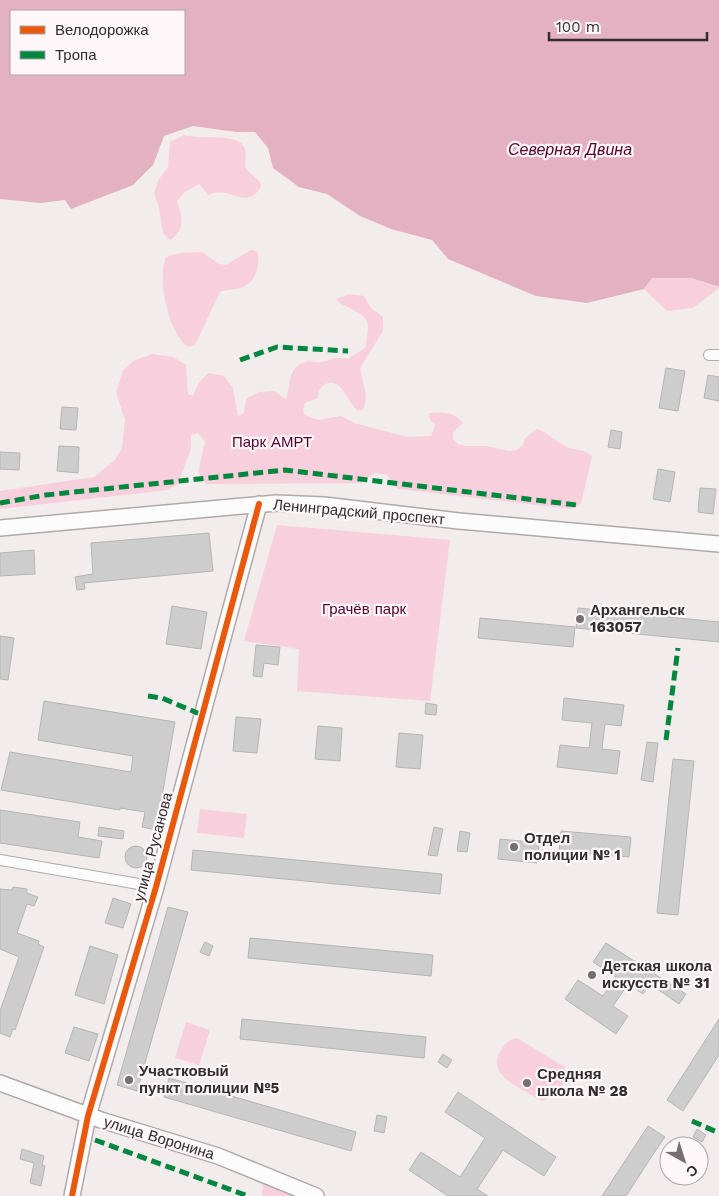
<svg xmlns="http://www.w3.org/2000/svg" width="719" height="1196" font-family="'Work Sans',sans-serif">
<rect width="100%" height="100%" fill="#f2eced"/>
<path fill="#f8cfdc" d="M184 135C200 140 241 132 245 149 247 156 244 162 246 169L260 182 261 187C245 212 230 184 208 195L199 184 185 192 177 201C182 216 186 230 170 240L163 233 159 208 154 193 159 179 168 167 170 142Z
M251 250 257 251C261 264 256 284 240 288 233 290 227 289 220 292L195 345 188 347C168 333 157 278 166 257L179 253 202 252 219 264 226 265Z
M652 278H691L719 288 693 308 667 311 644 289Z
M350 294 364 296 371 308 383 317V331L360 368 366 395 364 409 358 411C347 402 341 375 324 385 319 388 318 393 318 398L305 403 303 409 304 415 318 420 341 416 354 423 407 437 431 436 435 425 430 420 429 413C443 412 454 412 463 423L453 432V439L458 444 466 446H487L509 451 517 450 523 445 525 438 537 429C547 432 555 441 565 446 574 451 583 448 592 456L581 504 572 509 398 489 387 475 375 473 360 483 206 484 198 472 205 442 198 433 191 435V449L178 484 168 490 0 509V491L94 477 115 460 122 448 125 420 116 392 123 371 133 361 152 354 173 357 186 365 188 394 193 396 198 384 208 373 224 376 233 388 238 416 244 413 246 399 259 392 274 391 286 399C291 386 287 367 305 362 310 360 315 363 321 362 334 360 331 356 348 359L366 347C366 340 368 334 368 327 369 312 344 309 336 299Z
M277 525 450 540 430 701 297 691 299 649 244 641Z
M200 809 247 814 244 838 197 833Z
M186 1022 210 1030 199 1065 175 1058Z
M517 1038 565 1067 566 1080 554 1096 542 1101C525 1090 485 1076 500 1052 505 1044 508 1040 517 1038Z
M263 1184 294 1196H262Z"/>
<path fill="#e4b1c2" fill-rule="evenodd" d="M0 0H719V287L691 278H652L644 289 587 303 536 296 448 259 432 240 391 229 360 216 327 194 299 187 273 168 268 148 255 132H236L193 126 164 136 153 165 133 185 71 209 65 200 40 203 0 199ZM11 11H184V74H11Z"/>
<path fill="#cdcdce" stroke="#b6b5b6" d="M666 368 685 371 678 411 659 408Z
M708 375 719 377V401L704 398Z
M62 407 78 408 76 430 60 429Z
M611 430 622 432 620 449 608 447Z
M59 446 79 447 78 473 57 471Z
M0 452 20 453 19 470 0 469Z
M658 469 675 472 670 502 653 499Z
M700 488 716 489 713 514 698 512Z
M209 533 213 571 84 583 85 589 77 590 75 577 93 574 91 543Z
M34 550 35 574 0 576V553Z
M172 606 207 612 201 649 166 644Z
M578 608 719 622V642L576 628Z
M480 618 575 627 573 647 478 638Z
M0 636 14 638 8 680 0 679Z
M256 645 280 647 278 665 264 663 262 677 253 676Z
M564 698 624 705 621 726 605 724 602 749 620 751 617 774 557 767 560 745 589 748 592 723 562 720Z
M44 701 175 722 156 830 142 827 145 812 120 808V810L1 790 10 752 131 772 133 756 38 740Z
M426 703 437 705 436 715 425 714Z
M236 717 261 719 257 753 233 751Z
M318 726 342 728 340 761 315 759Z
M399 733 423 735 420 769 396 767Z
M647 742 658 743 653 782 641 780Z
M673 759 694 761 678 915 657 913Z
M0 810 80 822 78 837 102 841 99 858 0 843Z
M99 827 124 831 123 839 98 836Z
M434 827 443 829 437 856 428 855Z
M460 831 470 833 467 852 457 851Z
M561 831 631 837 629 857 559 851Z
M500 839 539 843 537 863 498 859Z
M125 857a11 11 0 1 1 22 0a11 11 0 1 1-22 0Z
M193 850 442 874 440 894 191 870Z
M13 887 27 889V893L38 897 34 906 27 904 17 933 39 941 38 944 44 947 15 1030 13 1029 10 1037 0 1033V1011L19 957 0 949V889L12 890Z
M113 898 131 904 123 928 105 923Z
M168 907 188 912 137 1091 117 1085Z
M250 938 433 955 431 976 248 958Z
M205 942 213 946 209 956 200 952Z
M606 943 686 994 679 1004 650 984 643 994 628 984 613 1006 628 1016 616 1034 565 999 578 980 603 996 616 977 593 962Z
M90 946 118 955 104 1004 75 995Z
M242 1019 426 1037 424 1058 240 1039Z
M719 1019V1055L683 1111 667 1100Z
M74 1027 98 1034 89 1061 65 1053Z
M443 1054 452 1060 447 1068 438 1062Z
M169 1078 356 1132 351 1151 164 1097Z
M458 1092 556 1157 544 1176 503 1150 477 1189 488 1196H448L409 1170 421 1152 460 1177 485 1138 445 1112Z
M377 1115 387 1117 384 1133 374 1131Z
M648 1126 665 1137 656 1150 626 1196H602Z
M697 1129 706 1135 702 1142 693 1137Z
M22 1149 44 1156 42 1165 45 1166 41 1186 30 1183 34 1163 20 1159Z"/>
<g fill="none" stroke-linecap="round" stroke-linejoin="round">
<g stroke="#afa9ab" stroke-width="12">
<path id="street" d="M709 355H719
M0 860 156 887"/>
</g>
<g stroke="#afa9ab" stroke-width="18">
<path id="secondary" d="M0 528 276 503 324 505 459 521 719 544
M0 1083 101 1120 218 1156 316 1196
M72 1196 88 1116 156 887 259 504"/>
</g>
<use href="#street" stroke="#fdfcfc" stroke-width="10"/>
<use href="#secondary" stroke="#fdfcfc" stroke-width="15"/>
<path stroke="#00873e" stroke-width="5" stroke-dasharray="10 5" stroke-linecap="butt" d="M240 360 277 347 348 351
M0 503 46 495 285 470 577 505
M148 696 162 698 202 715
M666 740 678 648
M692 1121 719 1133
M95 1140 248 1196"/>
<g stroke="#fdf7f9" stroke-width="9">
<path id="cycleway" d="M72 1196 88 1116 156 887 259 504"/>
</g>
<use href="#cycleway" stroke="#e8590c" stroke-width="6"/>
</g>
<g fill="#756f71" stroke="#fdf7f9" stroke-width="2">
<circle cx="580" cy="619" r="5"/>
<circle cx="514" cy="847" r="5"/>
<circle cx="592" cy="975" r="5"/>
<circle cx="129" cy="1080" r="5"/>
<circle cx="527" cy="1083" r="5"/>
</g>
<g text-anchor="middle" stroke-width="4.5" stroke-linejoin="round" paint-order="stroke">
<g font-size="15" fill="#56002d" stroke="#fdf7f9">
<text x="272" y="447">Парк АМРТ</text>
<text x="364" y="614">Грачёв парк</text>
</g>
<g font-size="15" fill="#312c2e" stroke="#fdf7f9">
<text transform="translate(359 512) rotate(5)" y="5">Ленинградский проспект</text>
<text transform="translate(153 847) rotate(-75)" y="5">улица Русанова</text>
<text transform="translate(159 1138) rotate(17)" y="5">улица Воронина</text>
</g>
<g font-size="15" font-weight="bold" fill="#312c2e" stroke="#fdf7f9" text-anchor="start">
<text x="590" y="615">Архангельск<tspan x="590" dy="17">163057</tspan></text>
<text x="524" y="843">Отдел<tspan x="524" dy="17">полиции № 1</tspan></text>
<text x="602" y="971">Детская школа<tspan x="602" dy="17">искусств № 31</tspan></text>
<text x="139" y="1076">Участковый<tspan x="139" dy="17">пункт полиции №5</tspan></text>
<text x="537" y="1079">Средняя<tspan x="537" dy="17">школа № 28</tspan></text>
</g>
<g font-size="16" font-style="italic" fill="#56002d" stroke="#fdf7f9">
<text x="570" y="155">Северная Двина</text>
</g>
</g>
<rect x="10" y="10" width="175" height="65" fill="#fdf7f9" stroke="#aba6a8"/>
<rect x="20" y="26" width="25" height="8" fill="#e8590c" stroke="#aba6a8"/>
<text x="55" y="35" font-size="15" fill="#312c2e">Велодорожка</text>
<rect x="20" y="51" width="25" height="8" fill="#00873e" stroke="#aba6a8"/>
<text x="55" y="60" font-size="15" fill="#312c2e">Тропа</text>
<g transform="translate(684 1161) rotate(141)"><circle r="24" fill="#fdf7f9" stroke="#aba6a8"/>
<path d="M0-4L9 19L0 12L-9 19Z" fill="#756f71"/>
<text y="-8" font-size="14" font-weight="bold" text-anchor="middle" fill="#312c2e">С</text>
</g>
<path d="M549 32v8h158v-8" fill="none" stroke="#312c2e" stroke-width="2.5"/>
<text x="556" y="32" font-size="15" fill="#312c2e" stroke="#fdf7f9" stroke-width="4" paint-order="stroke">100 m</text>
</svg>
